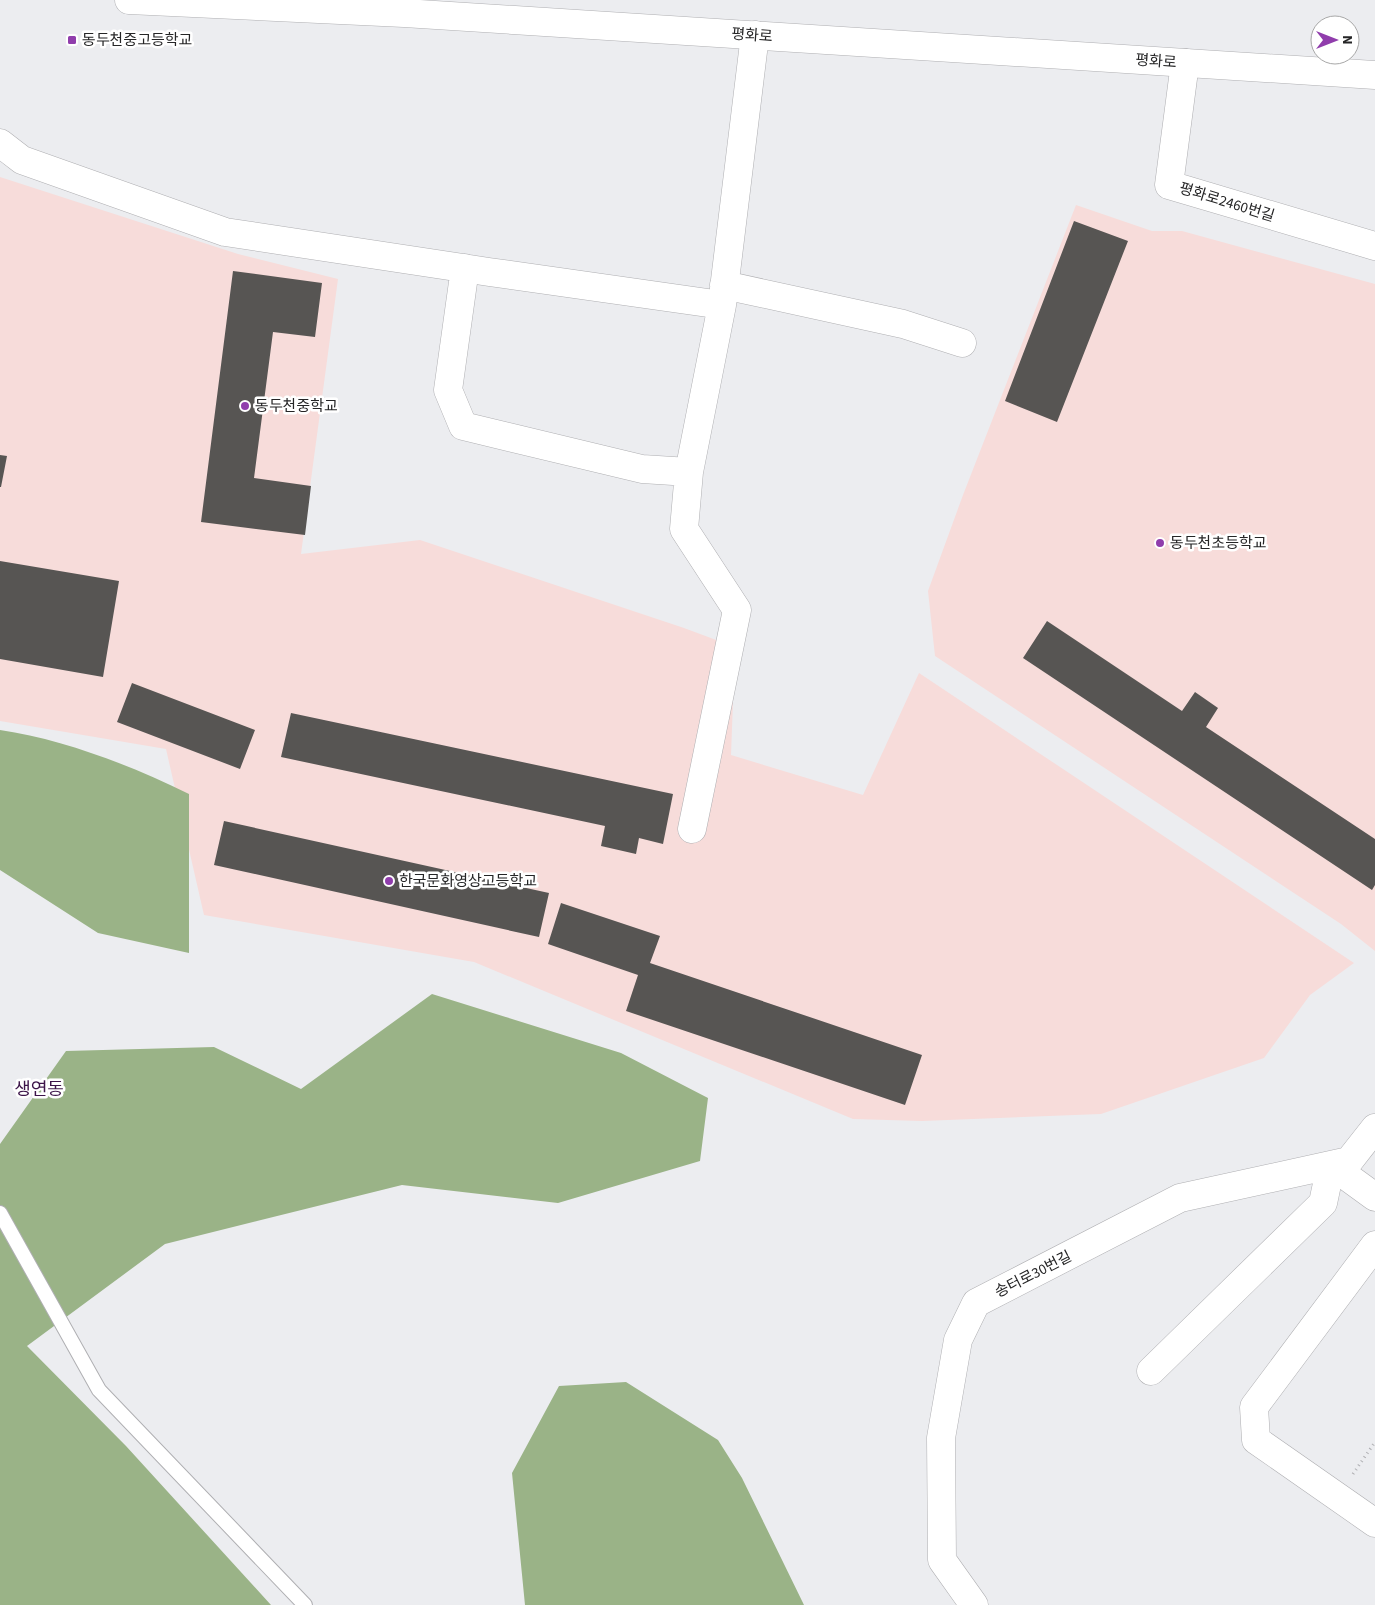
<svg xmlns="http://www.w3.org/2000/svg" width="1375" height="1605" font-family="'Source Sans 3','Noto Sans KR',sans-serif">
<rect width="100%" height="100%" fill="#ecedf0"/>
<path fill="#f7dcda" d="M0 177 238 254 338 279 301 554 420 540 684 628 735 647 731 755 863 795 919 673 1354 963 1310 995 1264 1058 1101 1114 922 1121 853 1119 474 962 204 915 166 749 0 721Z
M1076 205 1152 231H1182L1375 284V951L1341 924 935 656 928 591 963 495Z"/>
<path fill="#9ab387" d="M0 730C62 739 133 766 189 794V953L98 933 0 870Z
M432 994 621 1053 708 1098 700 1161 558 1203 402 1185 165 1244 27 1346 126 1446 271 1605H0V1144L66 1051 214 1047 301 1089Z
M626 1382 718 1440 742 1478 804 1605H525L512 1473 559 1386Z"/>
<path fill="#575553" d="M1074 221 1128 241 1057 422 1005 401Z
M233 271 322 283 315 337 273 332 254 478 311 486 305 535 201 522Z
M0 455 7 456 1 487H0Z
M0 561 119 581 103 677 0 659Z
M1047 621 1182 711 1195 692 1218 708 1206 727 1375 839V885L1372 890 1023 658Z
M132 683 255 730 240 769 117 722Z
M291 713 673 794 663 844 639 838 636 854 601 846 605 826 281 757Z
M224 821 549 893 539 937 214 865Z
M561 903 660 936 650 963 922 1055 905 1105 626 1011 638 975 548 944Z"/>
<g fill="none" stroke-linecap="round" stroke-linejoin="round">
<g stroke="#afafb2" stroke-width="16">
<path id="lane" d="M0 1213 99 1390 305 1605"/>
</g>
<g stroke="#afafb2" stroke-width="29">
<path id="street" d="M1185 63 1169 185 1375 246
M0 143 22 160 225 232 489 272 722 305 755 35
M465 268 448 390 463 426 642 469 689 472
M724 285 903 324 962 343
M692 829 737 610 684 529 689 472 722 305
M1375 1245 1254 1407 1256 1440 1375 1523
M1151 1371 1323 1203 1331 1165 1375 1197
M974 1605 942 1560 941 1438 958 1340 976 1303 1180 1198 1349 1161 1375 1128"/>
</g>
<g stroke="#afafb2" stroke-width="29">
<path id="secondary" d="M129 0 404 13 1375 75"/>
</g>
<path stroke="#afafb2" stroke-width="3" stroke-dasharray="1 4" stroke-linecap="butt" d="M1353 1474 1375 1442"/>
<use href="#lane" stroke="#fff" stroke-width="14"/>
<use href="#street" stroke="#fff" stroke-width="28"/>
<use href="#secondary" stroke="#fff" stroke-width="28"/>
</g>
<g fill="#903dac" stroke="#fff" stroke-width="2">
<rect x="67" y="35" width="10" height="10" rx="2.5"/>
<circle cx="245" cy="406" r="5"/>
<circle cx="1160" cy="543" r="5"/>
<circle cx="389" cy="881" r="5"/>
</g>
<g text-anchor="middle" stroke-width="5" stroke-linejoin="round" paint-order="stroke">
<g font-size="15" fill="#252526" stroke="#fff">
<text transform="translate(752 35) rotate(4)" y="5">평화로</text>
<text transform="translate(1156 61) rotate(4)" y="5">평화로</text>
<text transform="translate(1227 202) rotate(17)" y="5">평화로2460번길</text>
<text transform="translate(1033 1274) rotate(-27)" y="5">송터로30번길</text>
</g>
<g font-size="15" fill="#252526" stroke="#fff" text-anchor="start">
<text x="82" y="45">동두천중고등학교</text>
<text x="255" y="411">동두천중학교</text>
<text x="1170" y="548">동두천초등학교</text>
<text x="399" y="886">한국문화영상고등학교</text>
</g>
<g font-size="18" fill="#3c1449" stroke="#fff">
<text x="39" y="1095">생연동</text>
</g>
</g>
<g transform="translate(1335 40) rotate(90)"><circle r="24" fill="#ffffff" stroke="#a8a8a8"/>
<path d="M0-4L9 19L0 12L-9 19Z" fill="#903dac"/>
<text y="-8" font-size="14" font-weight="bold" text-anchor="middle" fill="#252526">N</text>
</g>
</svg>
